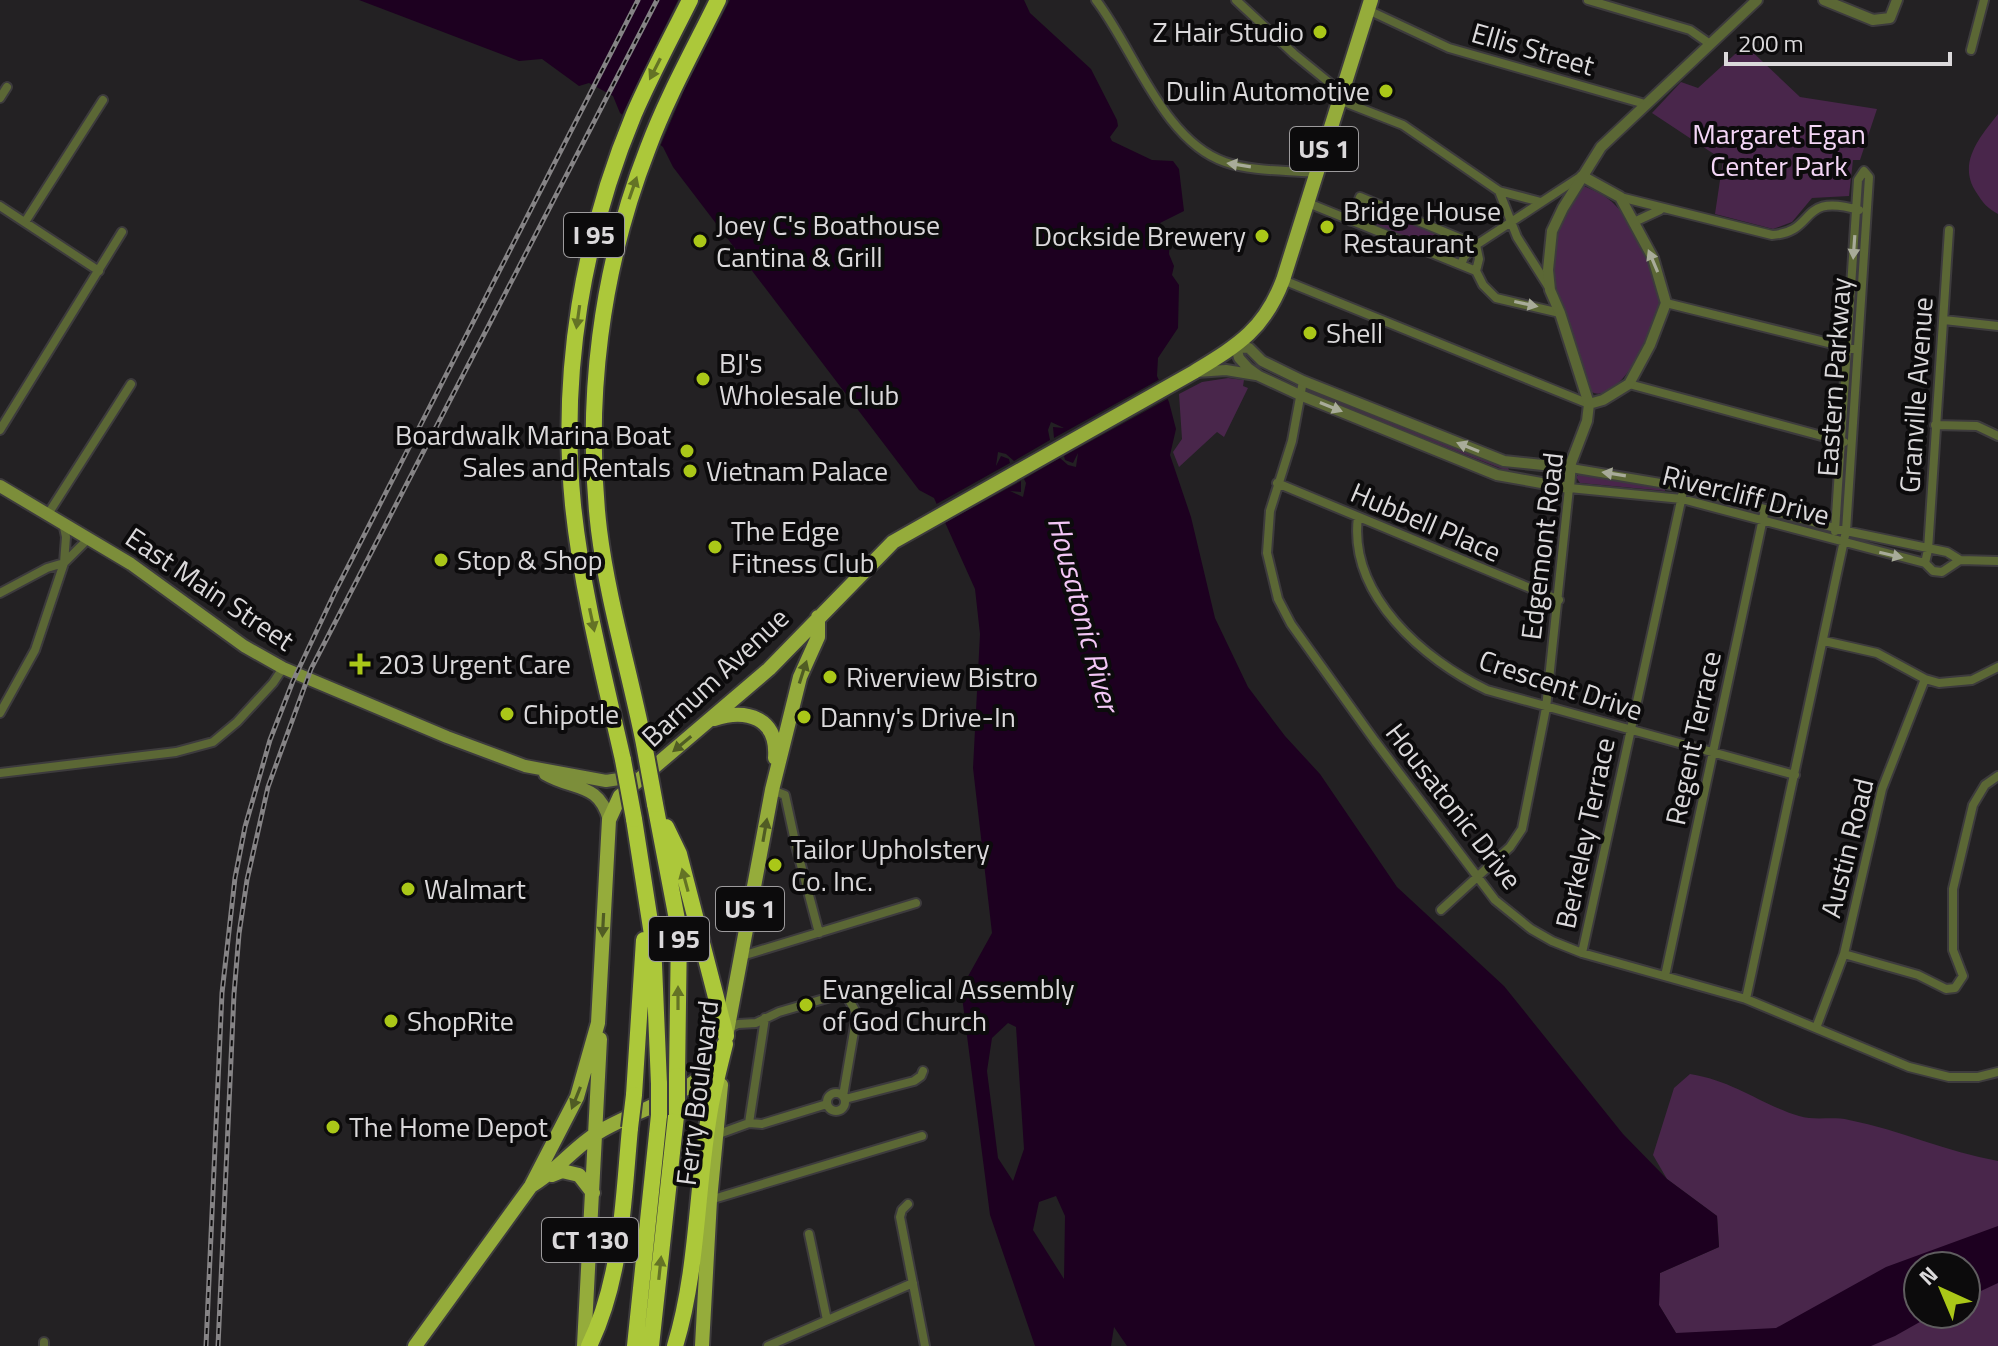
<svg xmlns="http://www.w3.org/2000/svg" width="1998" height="1346" font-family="'Titillium Web',sans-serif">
<rect width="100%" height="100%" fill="#232123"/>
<path fill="#49264b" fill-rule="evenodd" d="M1745 45 1800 97 1877 109 1860 160H1853L1849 196 1812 198 1792 222 1773 229 1715 214 1723 160 1652 113 1681 82 1698 88Z
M1998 114V214C1987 208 1983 203 1976 192 1957 163 1980 137 1998 114Z
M1584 186C1595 191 1607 196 1615 205 1634 223 1659 272 1660 298 1661 322 1618 410 1590 391L1556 287 1553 268 1554 243 1560 224Z
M1368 203 1460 242 1465 248 1453 258 1360 220 1359 209Z
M1228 378 1244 380 1243 386 1248 388 1224 437 1217 432 1179 467 1173 452 1182 439 1179 394 1202 382Z
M1307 387 1508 468 1510 472 1307 393Z
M1580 473 1664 486 1665 491 1580 483 1576 477Z
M1690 1074C1734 1081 1760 1104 1799 1116 1815 1121 1833 1116 1849 1120 1900 1130 1947 1152 1998 1161V1346H1678L1676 1333 1659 1305 1660 1273 1719 1247 1717 1216 1667 1179 1653 1155 1674 1088ZM1918 1266H1966V1314H1918Z"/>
<path fill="#1d0020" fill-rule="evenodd" d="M359 0H1024L1030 13 1091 69 1117 120 1118 126 1110 137 1112 141 1152 160 1173 161 1179 169 1184 211 1160 223 1170 240 1169 254 1174 266 1172 275 1179 285 1178 328 1158 358 1157 376 1169 402 1176 429 1170 455 1191 517 1215 618 1248 687 1285 736 1320 774 1397 887 1504 986 1623 1134 1667 1179 1717 1216 1719 1247 1660 1273 1659 1305 1676 1333 1776 1328 1886 1267 1998 1226V1283L1966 1298V1266H1918V1314H1934L1895 1336 1871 1346H1127L1114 1327 1111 1346H1035L990 1215 961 989 992 933 973 768 980 634 975 589 934 498 919 490 673 167 663 147 620 113 613 96 589 83 579 86 542 59 519 61ZM1008 1023 1016 1027 1024 1149 1013 1181 998 1158 987 1071 992 1038ZM1056 1196 1065 1216 1064 1279 1033 1230 1039 1202Z"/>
<path fill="#232123" d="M678 0H730L685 88 659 149 620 119Z
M1162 378 1171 397 1064 456 1065 460 1073 463 1078 453 1076 467 1068 465 1060 458 1024 479 1026 483 1023 497 1010 491 1021 492V481L941 525 933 506 1010 463 1009 459 1001 456 996 466 998 452 1006 454 1014 461 1050 440 1048 430 1051 422 1064 428 1053 427 1054 438Z"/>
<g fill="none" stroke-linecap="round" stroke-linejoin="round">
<g stroke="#3d3b3d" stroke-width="12">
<path id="minor" d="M1096 0C1134 49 1163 141 1225 162 1253 172 1288 170 1317 173
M1236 0 1294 54 1342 93
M1588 0 1690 30 1710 44
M1368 10 1449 48 1645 104
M1971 50 1984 0
M0 98 7 87
M1339 100 1403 125 1499 191 1541 202
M1499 191 1517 237 1550 289
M1620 197 1772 235C1818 232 1797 192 1859 210
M1308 203 1476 271 1483 285 1496 298 1560 313
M0 206 99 271
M1351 221 1360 197 1476 245 1464 257 1461 265
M25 222 103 100
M1634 222 1660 210
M1476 271 1479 259 1476 245 1580 177
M1283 280 1589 404
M1666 303 1853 349
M1944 320 1998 326
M1303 381 1292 441 1270 511 1267 553 1278 599 1291 624 1375 741 1495 900 1531 929 1552 941 1582 953 1746 999 1909 1067 1949 1077H1978L1998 1072
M1629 384 1844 442
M1935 425 1977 426 1998 436
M0 430 122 232
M1571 468 1684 487 1846 531 1947 552 1960 560 1998 561
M1277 483 1559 600
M48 514 131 384
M1358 517C1348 595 1424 660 1487 690L1795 775
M1835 531 1858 180 1864 171
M1925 563 1928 550 1949 230
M0 593 47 568 64 563 66 537 63 523
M1824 641 1877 653 1925 679 1939 683 1972 680 1998 667
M0 713 35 650 64 563 89 538
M0 773 176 752 213 742 237 722 273 683 283 668
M772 790 785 795 796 846 819 933
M1441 910 1510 847 1522 829 1546 708 1569 488 1682 499 1925 563 1933 571 1942 572 1960 560
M1582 953 1684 487
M1844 954 1918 975 1946 989 1955 988 1963 976 1953 950V889L1973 805 1985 785 1998 776
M742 956 916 903
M1665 976 1765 509
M1746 999 1846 531 1869 177 1864 171
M1816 1028 1844 954 1882 789 1925 679
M728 1029 738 1024 756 1023 779 1012 841 994 848 998 857 1014 843 1096
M827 1102a9 9 0 1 1 18 0a9 9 0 1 1-18 0Z
M845 1099 914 1081 921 1076 923 1071
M749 1123 765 1018
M716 1135 749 1123 762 1124 827 1104
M710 1200 922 1136
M908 1204 902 1210 900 1217 925 1346
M809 1234 827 1320
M44 1342V1346
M768 1346 913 1283"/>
</g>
<g stroke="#3d3b3d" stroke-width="14">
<path id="tertiary" d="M1824 0 1873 20 1890 18 1897 0
M1582 176 1620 197 1653 258 1666 303 1650 345 1629 384 1603 400 1589 404
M1196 372 1226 370 1256 375
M1571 468 1504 461 1303 381 1262 361 1249 348 1236 347 1239 358 1248 368 1259 376 1300 395 1497 475 1569 488 1571 463 1587 421 1589 404 1560 313 1550 290 1548 270 1552 231 1563 208 1601 147 1757 0"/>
</g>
<g stroke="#3d3b3d" stroke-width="16">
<path id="secondary" d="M0 486 131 564 244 646 283 668 447 737 525 766 606 781 632 777
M545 774C574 791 599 782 609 820"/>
</g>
<g stroke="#3d3b3d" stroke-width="18">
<path id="primary" d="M714 719C747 708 778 718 775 758
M726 1037 772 790 800 677 818 637V617
M552 1175 562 1171 579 1175 593 1193
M531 1186C557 1171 574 1147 599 1132 641 1107 695 1097 721 1052
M415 1346 531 1186 577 1097 598 1023 609 820 620 796 769 669 893 542 1194 372C1238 345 1264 330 1283 280L1371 0
M584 1346 600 1039
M702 1346 710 1200 721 1085"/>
</g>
<g stroke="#3d3b3d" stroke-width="20">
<path id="motorway" d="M644 744C630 673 608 602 599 530 584 402 601 268 648 148 667 97 694 49 718 0
M623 760C604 676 582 591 573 505 560 372 583 236 634 114 651 75 671 38 690 0
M655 804 679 930 677 1076
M634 819 653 941 659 1084
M666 827 679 854 726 1036
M634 1095 644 940
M589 1346C622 1278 623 1202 630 1128
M635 1346 659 1115
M651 1346 677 1107
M675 1346C699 1267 696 1184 711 1104 715 1084 720 1064 725 1044"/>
</g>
<use href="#minor" stroke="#5b6735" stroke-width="8"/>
<use href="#tertiary" stroke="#5b6735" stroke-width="10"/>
<use href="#secondary" stroke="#7c8e3a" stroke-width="12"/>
<use href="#primary" stroke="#95ac3b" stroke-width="14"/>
<use href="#motorway" stroke="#acc83a" stroke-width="16"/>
<g stroke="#858385" stroke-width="5">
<path id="rail" d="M206 1346 222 993 235 878 245 827 270 740 293 681 335 592 638 0
M218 1346 234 994 239 934 247 880 268 787 311 669 657 0"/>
</g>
<use href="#rail" stroke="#0c0b0c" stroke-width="2" stroke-dasharray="6" stroke-linecap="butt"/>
<g stroke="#3d3b3d" stroke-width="20" stroke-linecap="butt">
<path id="motorway-bridge" d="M644 744 655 804
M623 760 634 819
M659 1084V1115
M677 1107V1076
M630 1128 634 1095"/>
</g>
<use href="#motorway-bridge" stroke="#acc83a" stroke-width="16"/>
</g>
<defs><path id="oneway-solid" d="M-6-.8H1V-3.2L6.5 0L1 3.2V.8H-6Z" transform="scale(2)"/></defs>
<g fill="#647325">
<use href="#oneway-solid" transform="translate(655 69) rotate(117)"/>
<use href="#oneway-solid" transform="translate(633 188) rotate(-71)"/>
<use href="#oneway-solid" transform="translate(578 317) rotate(98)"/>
<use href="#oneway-solid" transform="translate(592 620) rotate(78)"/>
<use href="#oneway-solid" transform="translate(685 880) rotate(-105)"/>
<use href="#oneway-solid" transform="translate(678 998) rotate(-90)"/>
<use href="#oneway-solid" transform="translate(660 1268) rotate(-84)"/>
</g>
<g fill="#a8ab99">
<use href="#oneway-solid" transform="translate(1239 165) rotate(-171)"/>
<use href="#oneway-solid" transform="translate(1854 247) rotate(94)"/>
<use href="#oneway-solid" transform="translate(1653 261) rotate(-113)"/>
<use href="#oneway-solid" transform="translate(1526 304) rotate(12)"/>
<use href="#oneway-solid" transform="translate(1331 407) rotate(22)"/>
<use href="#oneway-solid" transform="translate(1468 447) rotate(-158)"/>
<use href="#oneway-solid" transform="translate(1614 474) rotate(-171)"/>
<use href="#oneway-solid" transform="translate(1891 555) rotate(13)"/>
</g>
<g fill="#505c24">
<use href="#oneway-solid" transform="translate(803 672) rotate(-72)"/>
<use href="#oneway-solid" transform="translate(682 744) rotate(140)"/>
<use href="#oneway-solid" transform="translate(765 830) rotate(-80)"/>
<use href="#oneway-solid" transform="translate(603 925) rotate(93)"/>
<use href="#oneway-solid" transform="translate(576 1098) rotate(112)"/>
</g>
<g fill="#aac718" stroke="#0c0b0c" stroke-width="3">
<circle cx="1320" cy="32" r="8"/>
<circle cx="1386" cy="91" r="8"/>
<circle cx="1327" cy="227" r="8"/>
<circle cx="1262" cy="236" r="8"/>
<circle cx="700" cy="241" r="8"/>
<circle cx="1310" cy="333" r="8"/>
<circle cx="703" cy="379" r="8"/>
<circle cx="687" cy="451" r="8"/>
<circle cx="690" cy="471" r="8"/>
<circle cx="715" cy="547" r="8"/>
<circle cx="441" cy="560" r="8"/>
<path d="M356 652h8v8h8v8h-8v8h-8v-8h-8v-8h8z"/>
<circle cx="830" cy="677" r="8"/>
<circle cx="507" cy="714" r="8"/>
<circle cx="804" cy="717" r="8"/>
<circle cx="775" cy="865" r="8"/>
<circle cx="408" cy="889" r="8"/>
<circle cx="806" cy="1005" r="8"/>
<circle cx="391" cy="1021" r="8"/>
<circle cx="333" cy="1127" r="8"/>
</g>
<g text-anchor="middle" stroke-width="8" stroke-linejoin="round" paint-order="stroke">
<g fill="#0c0b0c" stroke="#9d9b9d" stroke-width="2">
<rect x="1290" y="127" width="68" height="44" rx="6"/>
<rect x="564" y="213" width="60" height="44" rx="6"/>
<rect x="716" y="887" width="68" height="44" rx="6"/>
<rect x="649" y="917" width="60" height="44" rx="6"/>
<rect x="542" y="1218" width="96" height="44" rx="6"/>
</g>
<g font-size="26" font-weight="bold" fill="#dbd9db">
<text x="1324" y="158">US 1</text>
<text x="594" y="244">I 95</text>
<text x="750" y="918">US 1</text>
<text x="679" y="948">I 95</text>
<text x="590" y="1249">CT 130</text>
</g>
<g font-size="28" fill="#dbd9db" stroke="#0c0b0c" text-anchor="start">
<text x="1304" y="42" text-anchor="end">Z Hair Studio</text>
<text x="1370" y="101" text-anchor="end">Dulin Automotive</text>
<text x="1343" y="221">Bridge House<tspan x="1343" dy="32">Restaurant</tspan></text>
<text x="716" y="235">Joey C's Boathouse<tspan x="716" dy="32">Cantina &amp; Grill</tspan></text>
<text x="1246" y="246" text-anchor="end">Dockside Brewery</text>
<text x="1326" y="343">Shell</text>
<text x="719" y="373">BJ's<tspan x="719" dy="32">Wholesale Club</tspan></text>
<text x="671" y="445" text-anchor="end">Boardwalk Marina Boat<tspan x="671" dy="32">Sales and Rentals</tspan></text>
<text x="706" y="481">Vietnam Palace</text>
<text x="731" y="541">The Edge<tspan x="731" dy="32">Fitness Club</tspan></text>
<text x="457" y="570">Stop &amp; Shop</text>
<text x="378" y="674">203 Urgent Care</text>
<text x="846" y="687">Riverview Bistro</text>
<text x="523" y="724">Chipotle</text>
<text x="820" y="727">Danny's Drive-In</text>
<text x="791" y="859">Tailor Upholstery<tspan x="791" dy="32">Co. Inc.</tspan></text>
<text x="424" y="899">Walmart</text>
<text x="822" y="999">Evangelical Assembly<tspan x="822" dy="32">of God Church</tspan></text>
<text x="407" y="1031">ShopRite</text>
<text x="349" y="1137">The Home Depot</text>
</g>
<g font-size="28" fill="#dbd9db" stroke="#0c0b0c">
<text transform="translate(1533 49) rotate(16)" y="10">Ellis Street</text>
<text transform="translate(1834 377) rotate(-86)" y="10">Eastern Parkway</text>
<text transform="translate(1916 395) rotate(-86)" y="10">Granville Avenue</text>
<text transform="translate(1746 495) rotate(14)" y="10">Rivercliff Drive</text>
<text transform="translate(1426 522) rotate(23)" y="10">Hubbell Place</text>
<text transform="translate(1542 546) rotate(-83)" y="10">Edgemont Road</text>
<text transform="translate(210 589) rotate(34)" y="10">East Main Street</text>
<text transform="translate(715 677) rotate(-43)" y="10">Barnum Avenue</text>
<text transform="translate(1561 685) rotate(18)" y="10">Crescent Drive</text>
<text transform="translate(1693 738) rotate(-78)" y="10">Regent Terrace</text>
<text transform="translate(1454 806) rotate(52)" y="10">Housatonic Drive</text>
<text transform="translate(1585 833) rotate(-78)" y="10">Berkeley Terrace</text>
<text transform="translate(1847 848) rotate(-76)" y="10">Austin Road</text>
<text transform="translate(697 1093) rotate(-83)" y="10">Ferry Boulevard</text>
</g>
<g font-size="28" fill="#f4d6f6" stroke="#0c0b0c">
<text x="1779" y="144">Margaret Egan<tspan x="1779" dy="32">Center Park</tspan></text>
</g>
<g font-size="30" font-style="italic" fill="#f3c6f6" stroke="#0c0b0c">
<text transform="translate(1083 614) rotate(75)" y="10">Housatonic River</text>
</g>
</g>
<g transform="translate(1942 1290) rotate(316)"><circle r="38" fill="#0c0b0c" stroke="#5f5d5f" stroke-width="2"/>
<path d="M0-6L14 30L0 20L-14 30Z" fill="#aac718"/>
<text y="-12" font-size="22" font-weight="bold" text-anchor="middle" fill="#dbd9db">N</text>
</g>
<path d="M1726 52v12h224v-12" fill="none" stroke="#dbd9db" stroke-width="4"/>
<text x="1738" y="52" font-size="24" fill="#dbd9db" stroke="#0c0b0c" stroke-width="6" paint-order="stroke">200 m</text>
</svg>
